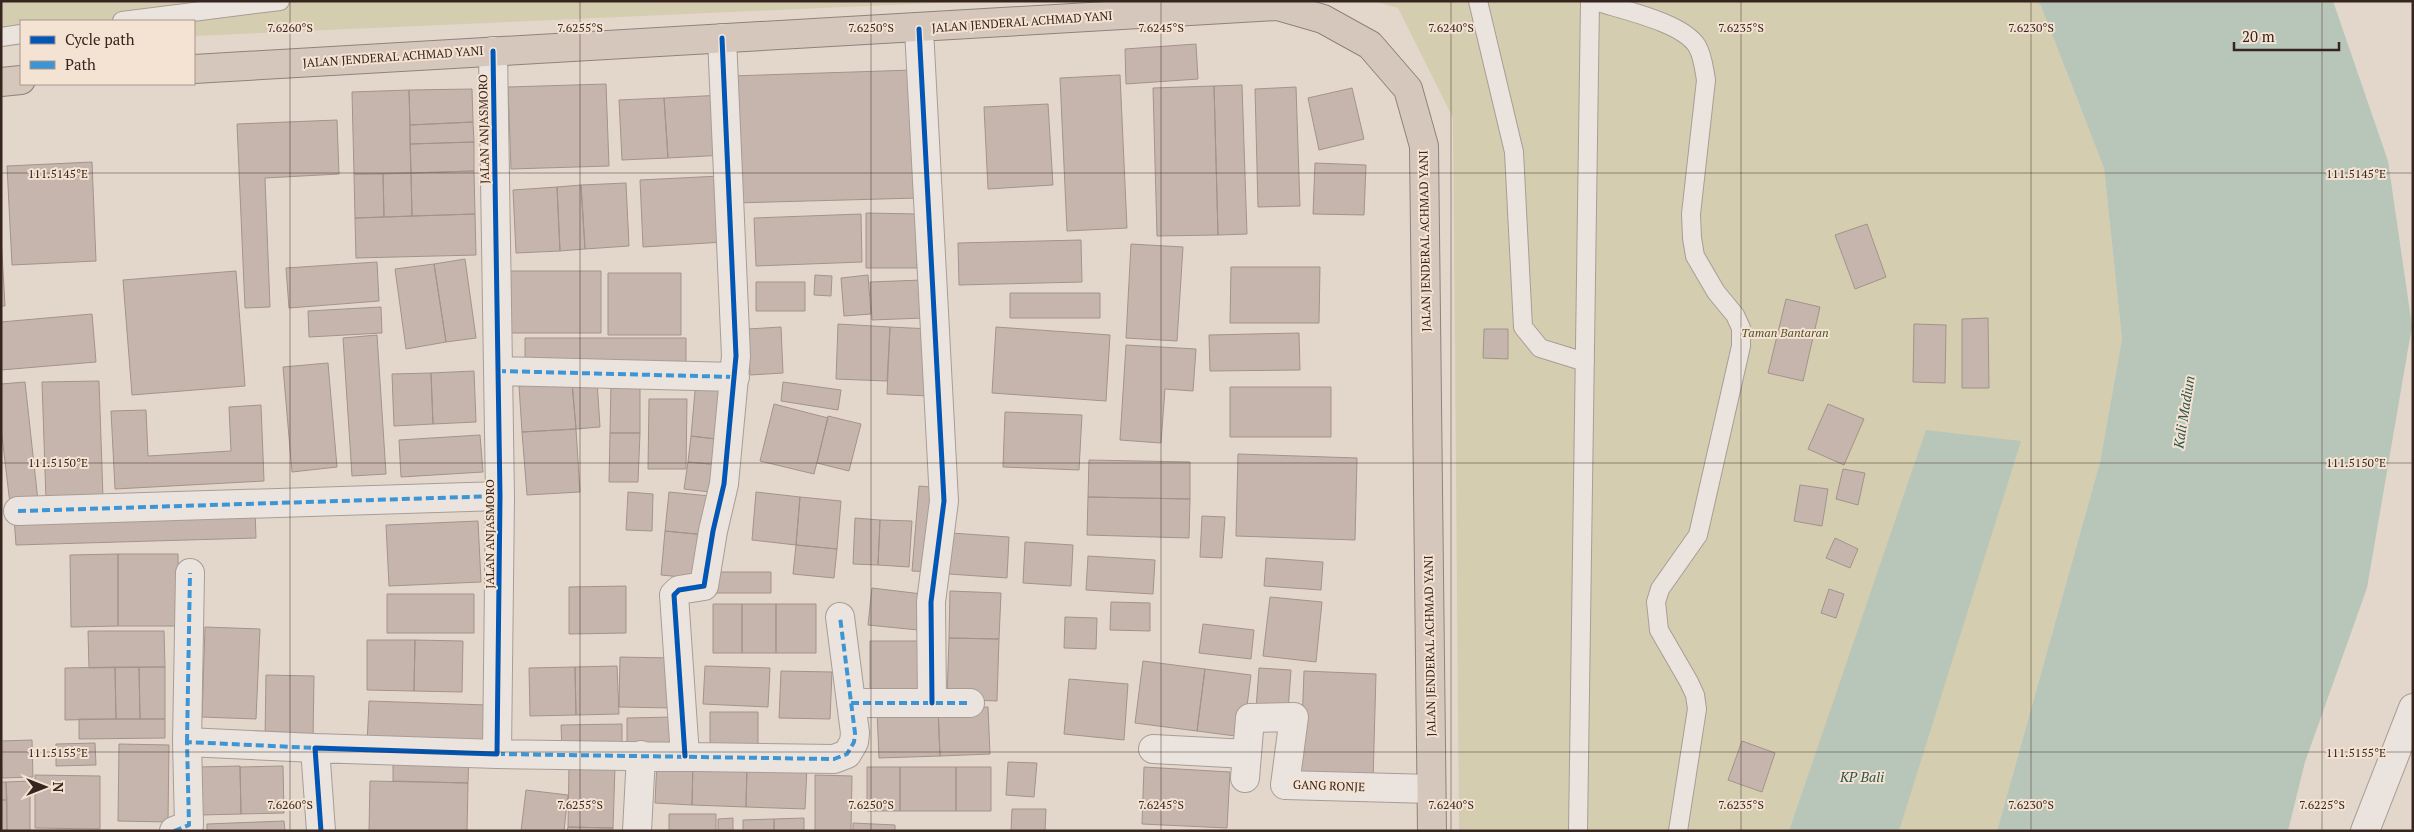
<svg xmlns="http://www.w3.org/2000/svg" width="2414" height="832" font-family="'PT Serif',serif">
<rect width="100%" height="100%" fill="#e3d7cc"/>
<path fill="#d5cdaf" d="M1 1H978L194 36V21H21V45L1 47Z
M1373 1H2037L2041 6 2104 168 2122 339 2100 462 1997 831H1459L1453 118 1398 8Z"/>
<path fill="#b8c6ba" d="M2037 1H2333L2388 161 2412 326 2367 588 2305 762 2288 831H1997L2100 462 2122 339 2104 168 2041 6Z
M1926 430 2021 441 1899 831H1789Z"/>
<path fill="#c6b5ad" stroke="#a3938c" d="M1196 44 1198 79 1126 84 1125 49Z
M913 70 918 198 734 203 731 76Z
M1120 75 1127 228 1067 231 1060 78Z
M606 84 609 166 511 169 508 87Z
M1242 85 1247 234 1218 235 1214 86Z
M1214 86 1218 235 1157 236 1153 88Z
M1296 87 1300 206 1258 207 1255 89Z
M1352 88 1364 139 1319 150 1308 98Z
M472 89 473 122 410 125 409 90Z
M409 90 411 173 354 174 352 92Z
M723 95 726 155 668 158 664 98Z
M664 98 668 158 622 160 619 100Z
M1048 104 1053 185 988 189 984 107Z
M337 120 339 174 265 178 270 307 245 308 237 124Z
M473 122 474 142 410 144V125Z
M474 142V171L411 173 410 144Z
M92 162 96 261 12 265 7 166Z
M1315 163 1366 165 1364 215 1313 214Z
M474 171 475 214 412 216 411 173Z
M411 173 412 216 384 217 383 174Z
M354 174H383L384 217 355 218Z
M720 176 724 242 643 247 640 180Z
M626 183 629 246 585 249 581 185Z
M581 185 585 249 560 251 557 187Z
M557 187 560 251 516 253 513 190Z
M866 213 918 214 917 268H866Z
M475 214 476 255 356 258 355 218Z
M861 214 862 262 756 266 754 218Z
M1867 224 1886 277 1855 289 1835 235Z
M1 235 5 306H1Z
M1081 240 1082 282 959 285 958 243Z
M1131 244 1183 247 1177 341 1126 338Z
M465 259 476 338 446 342 434 264Z
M377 262 379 301 289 308 286 268Z
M434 264 446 342 406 349 395 269Z
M1231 267H1320L1319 323H1230Z
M236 271 245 386 132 395 123 280Z
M510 271H601V333H510Z
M608 273H681V335H608Z
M815 275 832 276 831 296 814 295Z
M868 275 871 314 844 316 841 278Z
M922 280 923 318 872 320 870 282Z
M756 282H805V311H756Z
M1010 293H1100V318H1010Z
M1786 299 1820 307 1803 381 1768 373Z
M381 307 382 333 309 337 308 311Z
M92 314 96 362 1 370V322Z
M1988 318 1989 388H1962V319Z
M838 324 890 327 887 381 836 379Z
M1914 324 1946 325 1945 383 1913 382Z
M781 327 783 373 750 375 748 329Z
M890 327 931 329 929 396 887 394Z
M996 327 1110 335 1106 401 992 393Z
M1484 329H1508V359L1483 358Z
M1299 333 1300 370 1210 371 1209 335Z
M377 335 386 474 352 476 343 338Z
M525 338H686V371H525Z
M1126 345 1196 349 1193 391 1165 389 1161 443 1120 440Z
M328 363 337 467 292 472 283 367Z
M474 371 476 422 433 424 431 373Z
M431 373 433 424 394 426 392 374Z
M696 380 730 384 724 440 691 436Z
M99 381 103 498 46 500 42 382Z
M597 381 600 427 576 429 572 382Z
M25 382 38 501 10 504 1 428V384Z
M572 382 576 429 522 432 519 386Z
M611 382H640V433H610Z
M783 382 841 390 838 410 781 401Z
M1230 387H1331V437H1230Z
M649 399H687L686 469H648Z
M774 404 828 418 814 474 760 461Z
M1828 404 1864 419 1844 465 1808 449Z
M261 405 264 481 115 489 111 411 146 410 148 456 231 451 229 407Z
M1005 412 1082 415 1079 470 1003 467Z
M828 416 861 424 849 471 817 463Z
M576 429 580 492 527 495 522 432Z
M610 433H640L638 482H609Z
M480 435 483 472 401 477 399 440Z
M691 436 724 440 721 465 688 462Z
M1238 454 1357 458 1355 540 1236 536Z
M1089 460 1190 462V499L1088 497Z
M688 462 721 465 718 493 684 489Z
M1843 469 1865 473 1858 505 1836 499Z
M1800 485 1828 489 1822 526 1794 521Z
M919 486 940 488 933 572 912 571Z
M628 492 653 494 652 531 626 530Z
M669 492 710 496 706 535 665 531Z
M756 492 800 497 796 545 752 540Z
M800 497 841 501 837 549 796 545Z
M1088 497 1190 499 1189 538 1087 535Z
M255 510 256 538 16 545 14 517Z
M1202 516 1225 517 1222 558 1200 557Z
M855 518 880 520 878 565 853 564Z
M880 520 912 521 909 567 878 565Z
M478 521 481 582 389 586 386 525Z
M665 531 706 535 702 579 661 575Z
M951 533 1009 537 1007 578 949 574Z
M1835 538 1858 549 1850 568 1826 558Z
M1025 542 1073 545 1071 586 1023 583Z
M796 545 837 549 834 578 793 574Z
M118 554V626L71 627 70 555Z
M118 554H178L179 626H118Z
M1088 556 1155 560 1153 594 1086 590Z
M1266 558 1323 562 1321 590 1264 586Z
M712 572H771V593H712Z
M626 586V633L569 634V587Z
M872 588 922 594 918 630 868 625Z
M1829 589 1844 594 1836 618 1821 613Z
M950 591 1001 593 999 639 949 638Z
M387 594H474V633H387Z
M1270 597 1322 602 1316 662 1263 656Z
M1111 602 1150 603V631L1110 630Z
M713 604H742V653H713Z
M742 604H776V653H742Z
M776 604H816V653H776Z
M1065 617 1097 618 1096 649 1064 648Z
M1203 624 1254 630 1251 659 1199 653Z
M205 627 260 629 256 719 202 717Z
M88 631H164L165 667 89 668Z
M949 638 999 639 997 701 947 699Z
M367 640H415L414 691 367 690Z
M415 640 463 641 462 692 414 691Z
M870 641H930V690H870Z
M620 657 673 658 672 708 619 707Z
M1143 661 1205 669 1197 731 1135 723Z
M617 666 619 714 576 715 575 667Z
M705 666 770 668 768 707 703 704Z
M115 667 116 719 65 720V668Z
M115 667H139L140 719H116Z
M139 667H165V719H140Z
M575 667 576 715 530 716 529 668Z
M1259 668 1291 670 1288 711 1256 709Z
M1205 669 1251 675 1243 737 1197 731Z
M781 671 832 672 830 719 779 718Z
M1304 671 1376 674 1373 781 1300 778Z
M266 675 314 676 313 740 265 738Z
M1069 679 1128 684 1124 740 1064 734Z
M369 701 487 705 485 749 367 744Z
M988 707 990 754 940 756 938 708Z
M938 708 940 756 879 758 877 711Z
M710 712H758V751H710Z
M673 717 674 747H627V718Z
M79 719H165V738L79 739Z
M622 724V749H562L561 725Z
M32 740 33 777 2 778 1 741Z
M1742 741 1775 753 1762 792 1728 780Z
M95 743 96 765 56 766V744Z
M119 744 169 745 168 822 118 821Z
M393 752 469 753 468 783 393 781Z
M657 760 693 762 692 805 655 803Z
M693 762 747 765 746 807 692 805Z
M1008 762 1037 763 1034 797 1006 795Z
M747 765 807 767 805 809 746 807Z
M240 766 241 814 201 815 199 767Z
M283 766 284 813 241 814 240 767Z
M569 766 615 767 613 828 568 827Z
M867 767H900V811H867Z
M900 767H956V811H900Z
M956 767H991V811H956Z
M1144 767 1230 772 1227 828 1142 824Z
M35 775 100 776V829L35 828Z
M815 775 852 776 851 831H815Z
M30 781V831H7L6 782Z
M370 781 468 783 467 831H369Z
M1 782H6L7 800H1Z
M526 790 568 795 564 831H521Z
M1 800H7V831H1Z
M1012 809H1046L1045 831H1011Z
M669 814H716V831H669Z
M733 818V831H718V819Z
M804 818V831H774V819Z
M774 819V831H743V820Z
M284 821 285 831H207V824Z
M853 823 895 825V831H853Z
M568 827 613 828V831H567Z"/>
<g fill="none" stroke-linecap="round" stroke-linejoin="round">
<g stroke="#a89d96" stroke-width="20">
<path id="lane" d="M1478 1 1514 152 1523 327 1540 348 1585 362
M1595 1C1622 10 1682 22 1697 46 1703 56 1704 69 1706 80L1691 214 1692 238 1695 256 1716 292 1735 315 1741 328V346L1698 535 1660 589 1656 602 1659 630 1689 682 1695 695 1697 709 1678 831
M122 21 280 1
M1 37 21 34
M1578 831 1590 1"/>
</g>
<g stroke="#a89d96" stroke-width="30">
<path id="street" d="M919 29 944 501 931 602 932 703
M498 371 735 377
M18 511 500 496
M851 703H970
M187 742 190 573
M1153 749 1247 754
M497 754 834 759 847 754 854 742 855 733 840 617
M685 756 674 595 679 590 704 586 713 531 724 484 736 356 722 38
M1245 778 1250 718 1294 717 1285 785 1431 789
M174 831 189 825 187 742 315 748
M321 831 315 748 497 754 500 496 493 51
M637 831 641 755
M2365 831 2413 708"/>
</g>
<g stroke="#8d837c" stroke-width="30">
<path id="highway" d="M194 69 1278 6 1323 19 1370 45 1408 89 1424 146 1432 831
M1 82 21 80"/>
</g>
<use href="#lane" stroke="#ebe4de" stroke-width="18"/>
<use href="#street" stroke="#ebe4de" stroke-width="28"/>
<use href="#highway" stroke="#d6c7bd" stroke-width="28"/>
<path stroke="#3e95d5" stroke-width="4" stroke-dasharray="8 4" stroke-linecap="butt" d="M498 371 735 377
M18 511 500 496
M851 703H970
M187 742 190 573
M497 754 834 759 847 754 854 742 855 733 840 617
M174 831 189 825 187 742 315 748"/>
<g stroke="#f4e3d2" stroke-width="8">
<path id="cycleway" d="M919 29 944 501 931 602 932 703
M685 756 674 595 679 590 704 586 713 531 724 484 736 356 722 38
M321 831 315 748 497 754 500 496 493 51"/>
</g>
<use href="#cycleway" stroke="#0057b8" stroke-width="5"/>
</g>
<path fill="none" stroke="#36241e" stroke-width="1" stroke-opacity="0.45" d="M290 1V831M580 1V831M871 1V831M1161 1V831M1451 1V831M1741 1V831M2031 1V831M2322 1V831M1 173H2413M1 463H2413M1 752H2413"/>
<g text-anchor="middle" stroke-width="4" stroke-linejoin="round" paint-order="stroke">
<g font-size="12" fill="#36241e" stroke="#f4e3d2">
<text transform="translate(1022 22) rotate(-4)" y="4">JALAN JENDERAL ACHMAD YANI</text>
<text transform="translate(393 57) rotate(-4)" y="4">JALAN JENDERAL ACHMAD YANI</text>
<text transform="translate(484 129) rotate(-91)" y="4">JALAN ANJASMORO</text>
<text transform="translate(1425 241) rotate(-91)" y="4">JALAN JENDERAL ACHMAD YANI</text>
<text transform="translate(490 534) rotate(-90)" y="4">JALAN ANJASMORO</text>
<text transform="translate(1430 646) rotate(-91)" y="4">JALAN JENDERAL ACHMAD YANI</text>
<text transform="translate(1329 786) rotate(2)" y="4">GANG RONJE</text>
</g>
<g font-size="12" font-style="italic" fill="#505126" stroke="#f4e3d2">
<text x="1785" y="337">Taman Bantaran</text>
</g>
<g font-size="14" font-style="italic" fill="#2e554a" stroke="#f4e3d2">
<text transform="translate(2184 412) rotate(-81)" y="5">Kali Madiun</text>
<text x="1862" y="782">KP Bali</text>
</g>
</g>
<g font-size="12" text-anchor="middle" fill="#36241e" stroke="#f4e3d2" stroke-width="4" stroke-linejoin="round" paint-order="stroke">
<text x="290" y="32">7.6260°S</text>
<text x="580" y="32">7.6255°S</text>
<text x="871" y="32">7.6250°S</text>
<text x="1161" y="32">7.6245°S</text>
<text x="1451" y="32">7.6240°S</text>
<text x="1741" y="32">7.6235°S</text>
<text x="2031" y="32">7.6230°S</text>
<text x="2356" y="178">111.5145°E</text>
<text x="58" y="178">111.5145°E</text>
<text x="2356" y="467">111.5150°E</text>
<text x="58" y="467">111.5150°E</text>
<text x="58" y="757">111.5155°E</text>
<text x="2356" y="757">111.5155°E</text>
<text x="290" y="809">7.6260°S</text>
<text x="580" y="809">7.6255°S</text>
<text x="871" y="809">7.6250°S</text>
<text x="1161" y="809">7.6245°S</text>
<text x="1451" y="809">7.6240°S</text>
<text x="1741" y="809">7.6235°S</text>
<text x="2031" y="809">7.6230°S</text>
<text x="2322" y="809">7.6225°S</text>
</g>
<rect width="2414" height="832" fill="none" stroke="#36241e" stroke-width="5"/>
<rect x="20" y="20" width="175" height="65" fill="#f4e3d2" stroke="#a8978a"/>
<rect x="30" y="36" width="25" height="8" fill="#0057b8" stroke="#a8978a"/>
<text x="65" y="45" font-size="15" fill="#36241e">Cycle path</text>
<rect x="30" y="61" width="25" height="8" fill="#3e95d5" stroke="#a8978a"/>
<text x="65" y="70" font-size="15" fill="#36241e">Path</text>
<g transform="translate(45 787) rotate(90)" stroke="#f4e3d2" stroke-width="4" paint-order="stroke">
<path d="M0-4L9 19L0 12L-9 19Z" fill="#36241e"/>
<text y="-8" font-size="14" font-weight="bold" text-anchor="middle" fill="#36241e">N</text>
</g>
<path d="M2234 42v8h105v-8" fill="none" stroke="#36241e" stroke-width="2.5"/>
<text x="2242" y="42" font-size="15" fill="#36241e" stroke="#f4e3d2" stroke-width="4" paint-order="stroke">20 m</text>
</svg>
